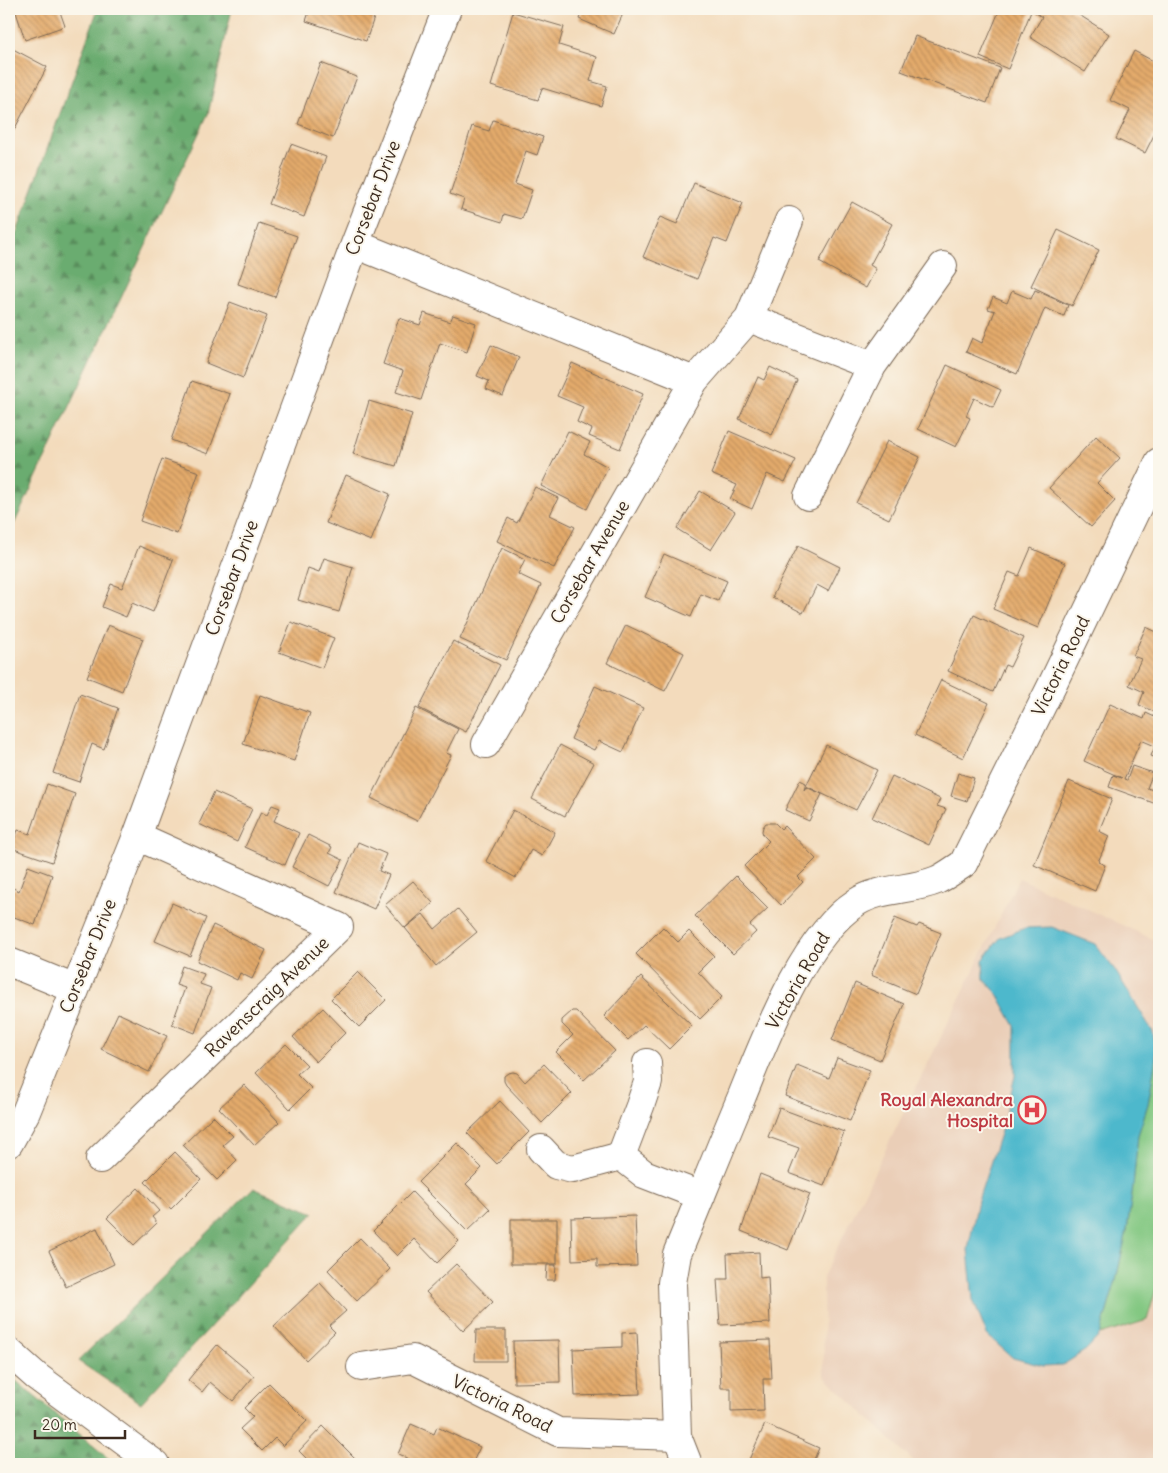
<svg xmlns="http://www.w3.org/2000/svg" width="1168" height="1473" font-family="Delius,sans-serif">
<defs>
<pattern id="forest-firs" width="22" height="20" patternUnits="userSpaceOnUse" patternTransform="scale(1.25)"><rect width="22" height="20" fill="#6aac70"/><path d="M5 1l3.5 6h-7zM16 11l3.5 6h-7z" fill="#588c5b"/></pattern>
<pattern id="building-back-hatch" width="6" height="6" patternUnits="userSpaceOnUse" patternTransform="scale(1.25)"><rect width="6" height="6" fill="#e4ab6c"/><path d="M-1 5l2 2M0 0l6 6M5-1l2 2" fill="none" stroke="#ba8b58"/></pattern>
</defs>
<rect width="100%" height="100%" fill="#fbf7ec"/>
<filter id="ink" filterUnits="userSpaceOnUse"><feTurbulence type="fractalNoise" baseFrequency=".02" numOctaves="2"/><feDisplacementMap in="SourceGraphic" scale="10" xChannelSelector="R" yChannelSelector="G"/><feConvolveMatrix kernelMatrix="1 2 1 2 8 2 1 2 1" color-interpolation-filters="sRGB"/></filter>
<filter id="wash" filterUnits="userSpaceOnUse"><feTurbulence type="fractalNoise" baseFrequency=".0096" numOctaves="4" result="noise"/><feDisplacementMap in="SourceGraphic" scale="20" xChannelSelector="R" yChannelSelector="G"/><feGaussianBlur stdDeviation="1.12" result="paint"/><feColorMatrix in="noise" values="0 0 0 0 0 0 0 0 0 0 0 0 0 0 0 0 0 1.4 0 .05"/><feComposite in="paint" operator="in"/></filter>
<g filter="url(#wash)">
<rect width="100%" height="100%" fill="#f3dbbc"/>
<path fill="#eaceb7" d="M1019 878 1159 942V1464H916L824 1376 823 1277Z"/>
<path fill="#83c882" stroke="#5f7950" d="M1159 1055V1279L1147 1320 1100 1335 1116 1280 1127 1230 1133 1186 1138 1135 1148 1104 1156 1057Z"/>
<path fill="url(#forest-firs)" stroke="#526b47" d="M98 9H232L208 114 9 535V254Z
M253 1188 314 1213 141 1403 78 1361Z
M9 1375 115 1464H9Z"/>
<path fill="#4eb8cc" stroke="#447175" d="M1052 927 1095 944 1115 970 1153 1032 1156 1057 1148 1104 1138 1135 1133 1186 1127 1230 1116 1280 1100 1335 1086 1350 1063 1365 1043 1366 1013 1358 987 1335 973 1300 968 1250 978 1200 1003 1125 1015 1076V1026L996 992 984 979 983 960 1000 938 1025 928Z"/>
<g id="blocks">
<path fill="url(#building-back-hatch)" d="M15 9H59L65 26 25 40Z
M310 9H377L366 41 306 21Z
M583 9H625L614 34 579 19Z
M1000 9H1032L1008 69 980 57Z
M1035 9H1070L1109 34 1085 72 1030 37 1042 17 1033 11Z
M513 12 564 27 559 45 597 57 590 81 607 86 601 106 542 88 538 100 491 86Z
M915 36 1000 68 987 103 901 71Z
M13 49 47 67 12 134 9 132V58Z
M1134 51 1159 64V125L1145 153 1116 139 1130 110 1110 100Z
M321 63 357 77 333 138 298 124Z
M493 120 543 137 537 155 526 151 515 184 532 190 522 219 504 214 502 222 461 209 464 199 450 194 472 126 489 131Z
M291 144 326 157 304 217 269 204Z
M694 183 743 203 727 243 714 238 697 279 643 257 660 217 677 224Z
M852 202 892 224 870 265 876 269 866 288 819 262Z
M259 223 297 236 275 297 238 284Z
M1058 230 1099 250 1072 306 1031 286Z
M1035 290 1068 305 1064 316 1045 308 1017 374 966 352 972 338 982 343 995 311 988 309 993 297 1007 303 1012 291 1031 299Z
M230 302 267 316 243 378 206 363Z
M424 313 450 322 453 315 476 323 467 352 440 343 421 400 396 392 403 371 383 364 399 318 420 325Z
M491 345 519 357 503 396 486 389 489 381 477 376Z
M572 363 643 394 620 449 589 436 592 429 577 422 583 407 557 396Z
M947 365 1001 390 993 407 974 398 966 416 970 418 956 447 918 429Z
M770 367 797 380 772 435 739 419 758 377 764 380Z
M192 381 230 394 208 454 171 440Z
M369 401 412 414 396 466 353 454Z
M568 431 590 442 584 454 608 467 587 509 541 486Z
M729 431 796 460 785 482 767 474 752 509 730 499 737 485 711 474Z
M1096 436 1120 458 1097 483 1115 501 1091 527 1049 488Z
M887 441 920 457 889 519 856 503Z
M162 459 199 472 177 534 140 521Z
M346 475 390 494 371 541 326 523Z
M535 487 558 498 550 515 575 527 554 568 497 541 508 518 517 523Z
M700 491 735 512 711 550 677 529Z
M139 546 173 560 153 612 132 603 126 617 102 607 111 584 122 588Z
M798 546 840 567 828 591 817 585 803 613 772 597Z
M502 548 525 559 518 574 541 585 506 660 460 639Z
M1031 548 1065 563 1038 628 993 609 1009 572 1019 576Z
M664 554 727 581 718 601 701 594 691 617 645 597Z
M324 558 353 567 339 612 298 600 308 568 319 572Z
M974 615 1024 638 1010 667 1005 665 993 692 948 671Z
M291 622 334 638 322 668 279 652Z
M108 625 143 639 122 691 87 677Z
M626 625 684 653 665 691 607 663Z
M1146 627 1159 633V714L1139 705 1144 692 1129 685 1141 659 1133 656Z
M453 641 500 665 466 732 419 708Z
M941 680 989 703 963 758 915 735Z
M595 686 643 708 623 752 599 741 594 750 571 739Z
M80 694 118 708 104 749 92 744 79 782 53 773Z
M260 695 310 713 294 761 243 744Z
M1110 704 1144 719 1146 713 1159 719V759L1151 756 1155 746 1141 740 1124 779 1127 780 1132 766 1153 773 1147 788 1159 792V805L1109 787 1113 775 1122 778 1084 761Z
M416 708 458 729 446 753 451 755 417 821 371 798Z
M560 745 594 763 565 816 532 799Z
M826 745 877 770 856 810 806 786Z
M958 773 974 778 967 801 951 796Z
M892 776 940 799 937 806 946 809 929 845 872 818Z
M800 780 806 783 804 790 806 787 822 794 809 821 785 810Z
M1069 781 1112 799 1099 831 1109 836 1098 862 1105 865 1095 891 1034 865Z
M47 784 75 794 52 862 11 848 18 830 30 834Z
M214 792 252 809 237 842 199 824Z
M272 805 280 808 274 821 299 833 285 865 245 847 261 812 267 815Z
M513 810 555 832 542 856 531 850 516 878 486 861Z
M766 823H775L781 829 784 826 816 859 798 877 803 882 781 905 744 866 769 841 763 835 762 831 763 827Z
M308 835 332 847 329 853 343 860 329 886 292 867Z
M358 842 386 854 379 871 389 875 374 909 336 892Z
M28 866 52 875 35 925 9 915V892L11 887 19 891Z
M736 876 768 908 750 925 756 932 733 954 695 916Z
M413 881 433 903 405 928 385 905Z
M172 903 206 918 190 956 155 941Z
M458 909 477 932 436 966 405 928 423 914 435 929Z
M895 918 917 927 919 924 941 933 916 994 871 975Z
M213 925 266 950 252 979 240 973 237 980 197 961Z
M663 927 678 942 689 931 714 956 698 972 722 997 700 1019 636 954Z
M182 966 204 974 200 984 211 988 195 1033 172 1024 185 988 176 985Z
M358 972 386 1000 359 1027 331 999Z
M641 977 692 1026 669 1049 644 1025 628 1040 604 1016Z
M855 983 904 1004 880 1060 832 1040Z
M323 1008 346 1032 316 1062 293 1037Z
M572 1011H576L615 1051 584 1080 556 1052 573 1035 562 1024V1020Z
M118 1013 167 1036 149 1072 101 1049Z
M286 1044 307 1065 297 1074 311 1088 290 1109 256 1073Z
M837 1058 870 1070 850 1121 785 1096 797 1065 829 1078Z
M544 1064 572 1093 542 1123 506 1085 504 1081V1076L508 1073 513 1072 517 1073 525 1082Z
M244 1085 279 1122 254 1145 219 1108Z
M500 1101 529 1132 497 1164 467 1133Z
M779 1108 844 1132 824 1186 789 1173 799 1148 768 1137Z
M213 1116 233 1136 223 1145 237 1160 217 1180 183 1145Z
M457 1143 482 1168 466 1184 490 1209 467 1231 418 1182Z
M175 1152 201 1179 171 1209 145 1182Z
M760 1174 810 1194 788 1250 741 1231Z
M138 1188 159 1211 152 1217 157 1223 134 1245 107 1218Z
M412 1192 459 1241 437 1263 414 1239 397 1256 373 1231Z
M635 1216 637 1266 597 1267V1259L572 1260 571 1218Z
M511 1219H557V1264H511Z
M97 1228 114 1264 66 1287 49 1251Z
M360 1238 390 1269 357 1301 328 1270Z
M759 1252 760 1278 768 1277 770 1323 720 1325 717 1279H728L727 1254Z
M456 1264 493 1302 463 1331 426 1292Z
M547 1265H556L555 1280H546Z
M320 1283 346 1311 329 1326 335 1332 306 1360 274 1326Z
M476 1330H506V1361H475Z
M637 1332 640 1394 575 1396 573 1349 622 1347V1333Z
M559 1340 560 1382 514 1383 513 1341Z
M770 1340 772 1379H763L764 1411 731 1412V1388H721L719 1342Z
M217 1345 254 1376 233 1401 210 1382 202 1392 188 1380Z
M269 1383 307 1421 283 1446 275 1438 262 1451 240 1429 253 1417 244 1408Z
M411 1424 434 1434 437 1427 480 1447 472 1464H419L398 1454Z
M765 1424 819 1448 812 1464H747Z
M323 1426 361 1464H304L308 1460 299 1451Z
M832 1459 841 1464H829Z"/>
</g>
</g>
<g filter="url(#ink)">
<use href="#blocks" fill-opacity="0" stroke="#7b6855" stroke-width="1"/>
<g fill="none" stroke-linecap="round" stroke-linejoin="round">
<g stroke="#7b6855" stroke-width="30">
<path id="minor" d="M355 244 694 381 486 744
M749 318 872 366 943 266
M694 381 749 318 789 221
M808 496 872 366
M9 962 75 989
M9 1143 26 1112 137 836 355 244 447 9
M541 1149 556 1165 573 1169 621 1156 640 1106 648 1082 647 1063
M621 1156 644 1174 701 1196
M100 1159 339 927 137 836
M9 1352 36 1376 155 1464
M361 1367 413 1359 558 1432 677 1436
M688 1464 677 1436 672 1283 677 1254C699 1201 720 1148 742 1096 766 1037 803 937 857 902 881 887 911 891 937 880 946 876 955 869 963 864L1052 685 1159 462"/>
</g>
<use href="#minor" stroke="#fff" stroke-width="28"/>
</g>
</g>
<defs>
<g id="hospital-ring" transform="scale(1.4375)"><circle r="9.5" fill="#fbf7ec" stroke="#e0444e" stroke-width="1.5"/><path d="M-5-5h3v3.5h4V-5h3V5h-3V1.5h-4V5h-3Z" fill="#e0444e"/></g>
</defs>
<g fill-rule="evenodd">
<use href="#hospital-ring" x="1032" y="1110"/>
</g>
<g text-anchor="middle" stroke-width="4" stroke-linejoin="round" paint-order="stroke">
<g font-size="18" fill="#3b2a1e" stroke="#fbf7ec">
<text transform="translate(373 198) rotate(-69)" y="6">Corsebar Drive</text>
<text transform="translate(590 562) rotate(-60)" y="6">Corsebar Avenue</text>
<text transform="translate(232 578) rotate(-70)" y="6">Corsebar Drive</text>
<text transform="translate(1061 666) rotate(-64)" y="6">Victoria Road</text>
<text transform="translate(88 956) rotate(-68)" y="6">Corsebar Drive</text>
<text transform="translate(798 981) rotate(-60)" y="6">Victoria Road</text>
<text transform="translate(267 997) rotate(-44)" y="6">Ravenscraig Avenue</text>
<text transform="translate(502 1404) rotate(26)" y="6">Victoria Road</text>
</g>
<g font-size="18" font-weight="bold" fill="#be3a42" stroke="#fbf7ec" text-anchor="end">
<text x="1013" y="1106">Royal Alexandra<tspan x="1013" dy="21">Hospital</tspan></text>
</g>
</g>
<rect width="1168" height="1473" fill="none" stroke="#fbf7ec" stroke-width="30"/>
<path d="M35 1430v8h90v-8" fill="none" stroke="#3b2a1e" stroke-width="2.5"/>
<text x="42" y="1430" font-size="15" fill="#3b2a1e" stroke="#fbf7ec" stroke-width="4" paint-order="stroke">20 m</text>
</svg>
